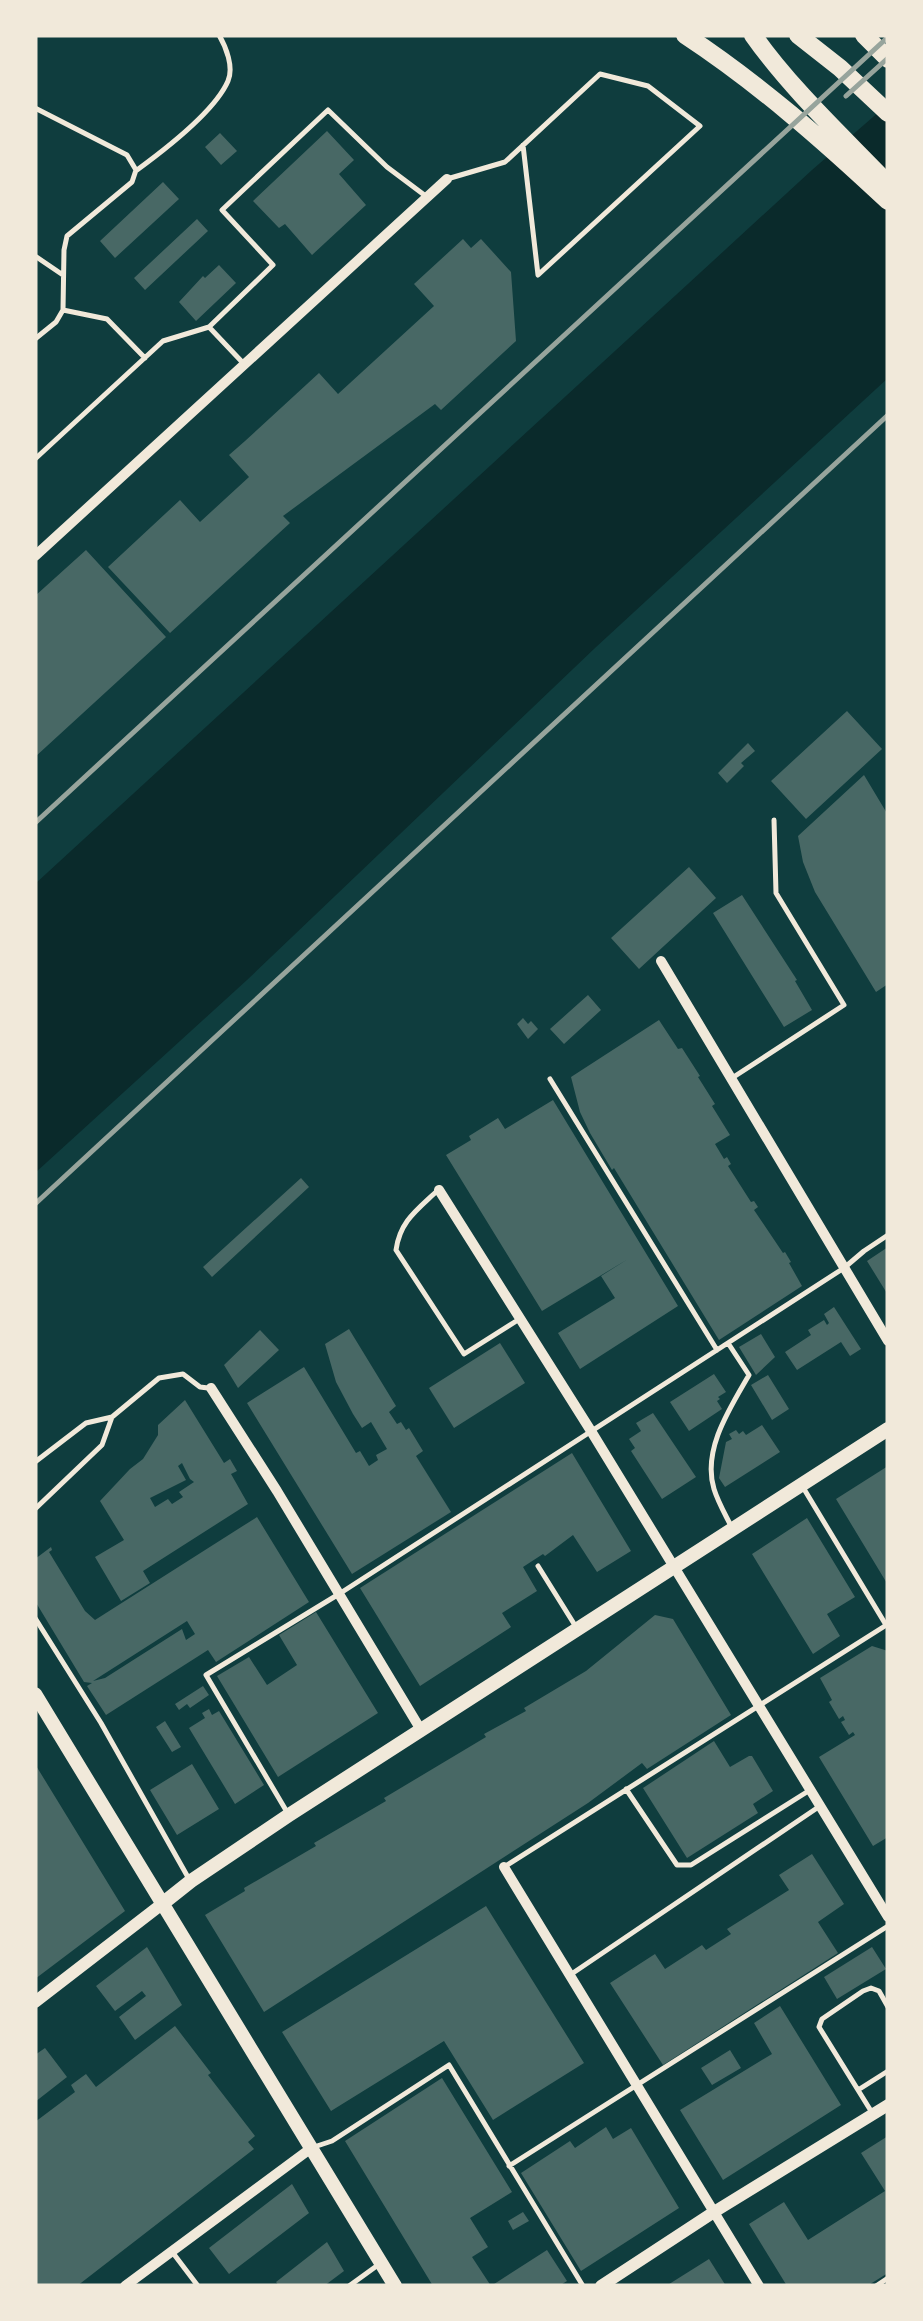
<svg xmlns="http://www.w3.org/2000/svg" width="923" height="2321" font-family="'Public Sans',sans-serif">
<rect width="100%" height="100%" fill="#0f3d3e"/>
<path fill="#0a2a2b" d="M888 104V378L595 648 247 980 35 1173V884L812 170Z"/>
<path fill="#486865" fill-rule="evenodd" d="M327 131 354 160 339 174 366 205 312 255 285 224 279 228 253 201Z
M220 133 237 151 221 165 205 147Z
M163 182 179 199 115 258 100 241Z
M197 219 208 231 145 290 134 278Z
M463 239 471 248 481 239 511 272 516 341 441 410 435 404 283 516 290 523 170 633 108 567 180 500 200 522 249 477 229 455 245 441 319 373 338 394 434 306 414 284Z
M219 265 236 283 196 321 179 302 203 276 205 278Z
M86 550 166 637 35 757V596Z
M847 711 882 749 806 819 771 781Z
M748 743 755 751 741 763 744 766 727 783 718 773Z
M864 775 888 815V984L876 992 815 892 803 862 798 836Z
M689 867 716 898 639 969 611 938Z
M742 895 797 980 795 981 812 1010 784 1027 713 913Z
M588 995 601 1010 564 1044 550 1029Z
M523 1018 528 1024 531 1021 538 1029 528 1039 517 1024Z
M659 1020 678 1049 682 1048 700 1076 698 1077 715 1104 712 1106 730 1135 715 1144 724 1159 727 1157 731 1164 728 1166 751 1202 754 1201 758 1207 754 1210 783 1253 785 1252 791 1262 789 1263 802 1286 719 1340 614 1168 612 1170 590 1133 580 1112 571 1077Z
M553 1100 678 1306 580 1369 558 1333 615 1298 601 1276 628 1259 542 1311 446 1155 471 1140 469 1136 498 1118 505 1129Z
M301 1178 309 1187 212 1277 203 1267Z
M888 1247V1295L867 1261Z
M834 1307 861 1349 850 1356 841 1342 797 1370 785 1352 811 1335 808 1330 824 1320 827 1325 829 1323 824 1314Z
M349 1329 396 1406 389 1412 397 1424 401 1422 406 1430 409 1428 423 1451 416 1456 451 1512 352 1574 247 1403 304 1367 356 1453 360 1451 369 1466 378 1460 376 1455 387 1449 371 1422 362 1428 353 1414 336 1382 325 1344Z
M260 1330 279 1350 238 1388 224 1365Z
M761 1334 775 1357 756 1375 739 1347Z
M500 1343 525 1383 454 1428 429 1388Z
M714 1374 726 1392 718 1397 720 1399 717 1401 722 1409 689 1431 670 1402Z
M768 1375 789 1409 772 1420 751 1385Z
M185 1400 224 1463 230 1459 237 1471 231 1474 248 1504 143 1571 150 1583 121 1601 95 1557 124 1540 100 1501 130 1469 143 1459 158 1435V1425ZM182 1463 190 1479 194 1482 179 1492 183 1497 172 1504 168 1499 155 1507 150 1498 186 1480 178 1466Z
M653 1413 696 1477 662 1499 631 1451 635 1448 629 1439 641 1431 636 1423Z
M762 1425 780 1452 725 1487 719 1478 726 1442 732 1439 729 1434 736 1430 739 1434 743 1431 746 1435Z
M572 1453 631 1551 597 1572 573 1535 545 1556 543 1554 523 1567 537 1591 502 1613 511 1627 420 1686 360 1588Z
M888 1466V1585L836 1499Z
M257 1517 309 1602 216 1662 208 1650 106 1715 87 1686 92 1683 84 1682 35 1601V1559L51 1547 52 1550 49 1552 85 1611 95 1620ZM187 1621 195 1634 186 1640 182 1629 105 1678 93 1681Z
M807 1518 855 1597 827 1614 840 1636 813 1654 752 1554Z
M316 1612 378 1713 278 1777 217 1676 249 1657 267 1685 297 1665 279 1635Z
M655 1615 673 1619 731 1715 647 1769 642 1763 588 1803 264 2012 205 1915 245 1891 244 1888 316 1846 314 1843 386 1801 384 1798 486 1737 484 1734 526 1711 524 1708 586 1671Z
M872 1646 888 1651V1837L873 1846 819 1757 855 1735 853 1732 849 1735 841 1722 845 1720 843 1716 839 1719 829 1702 832 1700 820 1678Z
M203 1686 209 1695 190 1708 187 1704 179 1710 175 1704Z
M209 1709 212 1715 219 1711 264 1785 235 1804 189 1728 205 1718 202 1713Z
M165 1721 181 1747 172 1752 156 1727Z
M714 1741 730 1767 749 1756H752L773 1791 753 1804 758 1813 687 1858 643 1788Z
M35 1764 125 1911 35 1979Z
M192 1764 219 1809 177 1835 150 1790Z
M812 1854 844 1904 818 1922 838 1953 663 2065 610 1983 655 1954 665 1969 702 1945 706 1950 731 1934 727 1929 789 1890 779 1875Z
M486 1906 584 2063 493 2120 444 2041 331 2111 282 2032Z
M147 1947 182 2005 135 2040 119 2017 146 1996 142 1991 115 2011 96 1986Z
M872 1947 886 1969 837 1999 824 1977Z
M780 2006 841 2105 723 2180 680 2110 772 2054 754 2023Z
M175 2026 211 2073 208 2075 255 2136 248 2142 254 2149 77 2286H35V2122L75 2092 71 2085 86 2074 96 2087Z
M45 2048 67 2077 35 2102V2055Z
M730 2050 741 2068 712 2085 701 2068Z
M442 2078 512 2192 470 2218 488 2247 472 2257 491 2286H433L345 2141Z
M606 2127 613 2139 631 2128 679 2208 581 2271 521 2173 570 2141 575 2148Z
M888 2136V2273L867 2286H787L749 2224 784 2202 808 2240 885 2191 861 2153Z
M292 2184 309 2213 229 2274 209 2248Z
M523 2212 529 2221 513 2230 508 2221Z
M327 2242 344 2271 324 2286H279L276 2282Z
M547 2250 567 2281 559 2286H491Z
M709 2259 726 2286H666Z"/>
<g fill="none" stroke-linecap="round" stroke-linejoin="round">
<path stroke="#f1e9da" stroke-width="5" d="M35 108 127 155 136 170 132 182 67 236 64 250 63 310 56 322 35 339
M137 170C163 151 215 111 228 81 234 67 226 47 219 35
M447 179 505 162 600 74 648 86 700 126 538 275 523 145
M35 256 63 275
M63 310 107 319 145 358
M209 327 244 364
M35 459 163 341 209 327 273 265 222 210 328 110 387 167 427 197
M732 1078 844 1005 776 893 774 820
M550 1079 717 1350
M438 1190C417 1210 400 1221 396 1250L464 1354 518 1320
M728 1343 749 1375C730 1408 702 1450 714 1489 718 1502 725 1514 731 1526
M35 1462 86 1423 112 1417 159 1378 183 1374 200 1387 208 1388
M804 1489 886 1625
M35 1509 102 1445 112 1417
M538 1566 576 1627
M35 1618 101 1723 189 1879
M626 1789 677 1865H691L810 1790
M287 1812 206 1675 339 1594 844 1268 864 1251 888 1235
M504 1867 888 1624
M570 1975 820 1806
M858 2090 888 2071
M871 2111 819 2027 822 2019 863 1991 871 1988 879 1991 888 2007
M314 2147 332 2141 449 2065 583 2286
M509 2166 888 1926
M173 2253 198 2286
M349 2286 378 2265
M876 2286 888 2278"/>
<path stroke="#f1e9da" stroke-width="10" d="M35 556 447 179
M661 961 888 1341
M439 1190 591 1431 888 1917
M211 1388 277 1491 421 1730
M504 1867 759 2286
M125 2286 310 2149"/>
<path stroke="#f1e9da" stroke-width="12" d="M35 2002 162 1904
M601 2286 714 2212 888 2105"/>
<path stroke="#f1e9da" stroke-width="14" d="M35 1694 395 2286
M162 1904 191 1881 289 1815 888 1429"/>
<path stroke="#f1e9da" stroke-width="18" d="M685 35C758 83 824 141 888 201
M753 35C791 89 842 136 888 184
M798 35 840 68 888 113
M864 35 888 59"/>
<path stroke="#97a49c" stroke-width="5" d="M846 96 888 58
M35 823 888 37
M35 1204 888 415"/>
</g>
<rect width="923" height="2321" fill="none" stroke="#f1e9da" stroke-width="75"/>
</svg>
